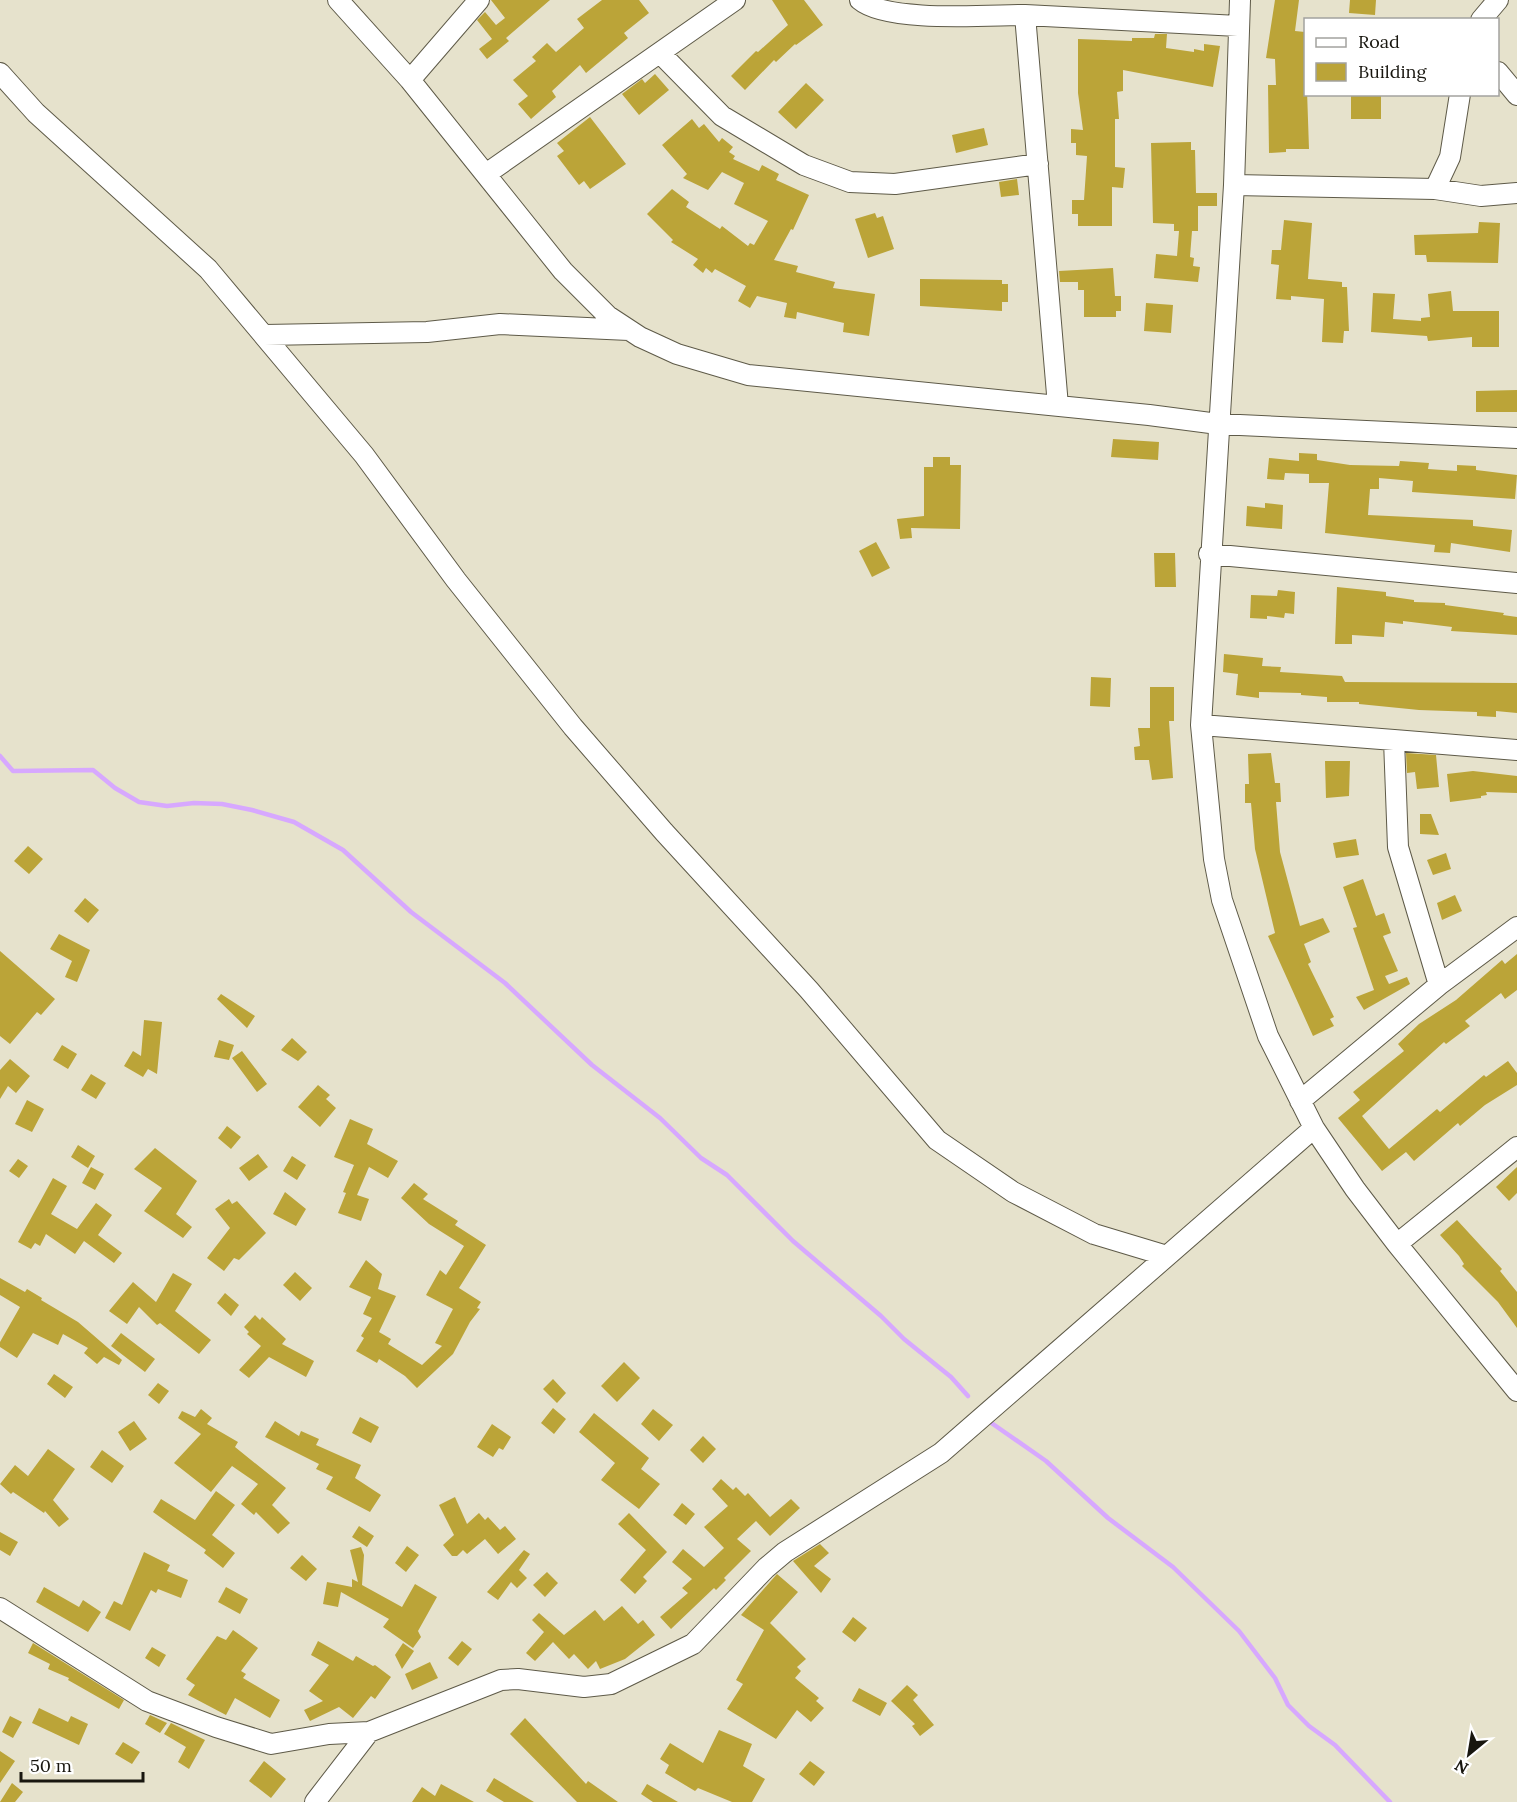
<svg xmlns="http://www.w3.org/2000/svg" width="1517" height="1802" font-family="Lora,serif">
<rect width="100%" height="100%" fill="#e6e2cc"/>
<g fill="none" stroke-linecap="round" stroke-linejoin="round">
<path stroke="#d7a8fe" stroke-width="4.5" d="M0 756 13 771 93 770 115 788 139 802 167 806 194 803 222 804 252 810 294 822 343 850 411 912 505 983 592 1065 660 1118 701 1158 727 1175 793 1241 881 1316 904 1339 951 1377 968 1396
M990 1422 1046 1461 1108 1518 1173 1567 1239 1631 1275 1678 1288 1705 1309 1726 1335 1745 1390 1802"/>
</g>
<path fill="#bba438" d="M491 0H550L506 38 509 41 487 59 479 49 492 39 477 20 485 12 496 25 505 18Z
M602 0H639L649 13 624 33 628 38 586 73 580 65 552 91 556 97 531 119 518 104 528 96 513 80 536 61 532 57 547 43 556 52 584 28 577 19Z
M772 0H804L823 25 796 45 795 44 776 62 774 60 745 90 731 76 756 51 758 52 788 25Z
M1275 0H1299L1295 31 1305 32 1309 149H1286V152L1269 153 1268 85H1276L1275 59 1266 58Z
M1350 0H1376L1375 15 1349 13Z
M1155 34H1167L1166 48 1194 52V49L1204 51V44L1220 46 1213 87 1123 70V91L1117 92 1119 119H1115V167L1125 168 1123 188 1112 187V226H1078V214H1072V200H1084L1087 156 1076 155V143H1071V129L1083 130 1078 93V39L1132 41V38H1154Z
M655 74 669 90 639 115 622 94 642 79 645 83Z
M806 83 824 100 796 129 778 112Z
M1351 94H1381V119H1351Z
M590 117 626 164 590 189 584 181 579 185 557 156 564 151 557 143Z
M692 119 699 128 704 124 719 142 722 138 733 147 729 152 735 156 733 159 759 171 762 165 779 174 776 180 809 195 793 230 791 229 774 260 798 266 796 272 835 282 833 288 875 294 869 336 843 332 844 323 797 312 796 319 784 317 787 303 757 296 750 308 738 301 746 286 715 269 712 273 706 268 703 273 693 265 698 259 671 242 673 240 647 214 672 189 689 202 686 207 720 229 722 226 748 246 750 243 754 245 768 221 734 204 744 183 722 172 708 190 683 178 687 174 662 145Z
M984 128 988 145 956 153 952 135Z
M1191 142V150H1195L1196 193H1217V206H1198V231H1192L1190 257 1194 258 1193 266 1200 267 1198 282 1154 278 1156 254 1177 256 1179 231H1174V224L1153 223 1151 143Z
M1017 179 1019 195 1001 197 999 182Z
M875 213 877 218 883 216 894 249 868 258 855 219Z
M1284 220 1312 223 1308 279 1342 282V287H1347L1349 331H1344L1343 343 1322 342 1324 299 1291 296V300L1276 299 1279 265 1271 264 1272 250H1281Z
M1479 222 1500 223 1498 263 1427 262 1426 255H1415L1414 235 1478 233Z
M1113 268 1115 296H1121V311H1116V317H1084V290H1078V282H1060L1059 271Z
M920 279 1002 280V284H1008V302H1002V311L920 306Z
M1451 291 1453 311H1499V347H1472V337L1428 341 1427 336 1371 332 1373 293 1395 294 1393 319 1421 321V318L1430 317 1428 294Z
M1146 303 1173 305 1171 333 1144 331Z
M1517 390V412H1476V391Z
M1113 439 1159 442 1158 460 1111 457Z
M1299 453 1317 454V460L1350 465 1399 466 1400 461 1429 463 1428 469 1457 471V465L1476 466V470L1517 475 1515 499 1412 492 1413 481 1379 478V489H1370L1368 515 1473 520V526L1512 530 1510 552 1451 543 1450 553 1434 552 1435 545 1325 533 1329 483H1309V474L1285 473 1284 480 1267 479 1269 458 1299 461Z
M933 457H950V465H961L960 529 911 528 912 538 900 539 897 519 924 516V467H933Z
M1265 503 1283 505 1282 529 1246 526 1247 506 1265 508Z
M876 542 890 568 872 577 859 551Z
M1154 553H1175L1176 587H1155Z
M1337 587 1386 592V596L1414 600V602L1445 603V605L1504 613 1503 615 1517 617V635L1451 631 1452 627 1403 621V624L1385 622 1384 637 1352 635V644H1335Z
M1278 590 1295 592 1294 614 1285 613 1284 618 1267 616V619L1250 618 1251 595 1277 596Z
M1224 654 1263 658 1262 666 1281 667 1280 672 1342 676 1345 682 1517 683V713L1496 711V717L1477 716V712L1419 710 1359 704V702H1327V697L1301 695V693L1259 692V698L1236 695 1238 674 1223 672Z
M1091 677 1111 678 1110 707 1090 706Z
M1150 687H1174V721H1169L1173 778 1152 780 1149 760H1135L1134 747 1140 746 1138 728H1150Z
M1271 753 1275 783H1280L1281 802H1276L1280 852 1300 926 1323 918 1330 932 1304 944 1311 962 1308 964 1334 1017 1330 1019 1334 1026 1313 1036 1268 936 1275 933 1255 849 1251 803H1245V784H1249L1248 754Z
M1406 753 1436 755 1439 787 1417 789 1415 772 1407 773Z
M1325 761H1350L1349 796 1326 798Z
M1473 771 1517 776V793L1486 792 1487 795 1481 796V798L1450 802 1447 774Z
M1420 814H1431L1439 835 1420 834Z
M1356 839 1359 855 1336 858 1333 843Z
M28 846 43 859 29 874 14 861Z
M1446 853 1451 869 1433 875 1427 860Z
M1363 879 1376 916 1384 913 1391 933 1383 936 1398 971 1385 976 1389 984 1407 977 1410 984 1364 1010 1356 997 1374 990 1353 928 1357 927 1343 887Z
M1455 895 1462 911 1442 920 1437 903Z
M85 898 99 910 88 923 74 911Z
M59 934 90 950 77 982 65 977 72 961 50 949Z
M0 951 55 999 41 1015 37 1012 10 1044 0 1036Z
M1517 954V990L1505 999 1501 993 1465 1021 1470 1026 1446 1044 1444 1042 1362 1116 1389 1149 1437 1109 1440 1112 1484 1075 1486 1077 1508 1061 1517 1073V1085L1485 1105 1460 1126 1458 1123 1414 1161 1406 1152 1382 1171 1338 1118 1360 1100 1353 1092 1404 1051 1398 1044 1419 1024 1456 1000 1502 960 1505 964Z
M221 994 255 1016 247 1028 217 999Z
M144 1020 162 1022 157 1074 148 1069 143 1077 124 1066 133 1051 141 1056Z
M292 1038 307 1052 298 1061 281 1050Z
M219 1040 234 1045 229 1060 214 1057Z
M62 1045 77 1054 68 1069 53 1060Z
M242 1051 267 1084 257 1092 232 1058Z
M10 1059 30 1076 16 1093 8 1086 0 1099V1070Z
M91 1074 106 1083 96 1099 81 1090Z
M318 1085 330 1095 326 1099 336 1108 320 1127 298 1107Z
M27 1100 44 1109 32 1132 15 1124Z
M350 1119 373 1129 367 1144 398 1161 388 1178 369 1167 357 1195 369 1199 361 1221 338 1213 346 1193 343 1192 354 1165 334 1157Z
M227 1126 241 1137 231 1149 218 1138Z
M78 1145 95 1156 88 1168 71 1157Z
M155 1148 197 1181 176 1214 192 1227 183 1238 144 1211 162 1188 134 1169Z
M258 1154 268 1167 249 1181 239 1168Z
M292 1156 306 1165 297 1180 283 1171Z
M18 1159 28 1166 19 1178 9 1171Z
M91 1167 104 1174 95 1190 82 1183Z
M1517 1167V1193L1509 1201 1496 1187Z
M53 1178 67 1186 51 1214 77 1229 96 1203 112 1215 98 1235 122 1253 114 1263 84 1241 75 1254 46 1234 40 1246 35 1243 31 1249 18 1242Z
M414 1183 428 1194 423 1199 458 1221 455 1225 486 1245 459 1288 481 1302 477 1308 480 1309 470 1322 453 1354 417 1388 405 1376 379 1359 377 1363 356 1351 364 1338 361 1336 372 1318 363 1314 371 1297 349 1287 366 1260 382 1274 378 1289 396 1296 379 1332 391 1339 388 1344 422 1365 442 1346 435 1343 453 1309 426 1295 440 1270 446 1275 464 1246 429 1224 401 1198Z
M285 1192 306 1209 296 1226 273 1214Z
M229 1199 232 1204 237 1201 266 1233 239 1260 234 1258 224 1271 207 1258 230 1228 215 1209Z
M1457 1220 1502 1269 1500 1271 1517 1292V1328L1498 1302 1462 1266 1464 1264 1459 1256 1440 1235Z
M295 1272 312 1288 300 1301 283 1285Z
M173 1273 192 1284 175 1311 211 1340 199 1354 160 1323 157 1325 139 1307 127 1324 109 1311 133 1282 156 1302Z
M0 1278 25 1292 27 1289 42 1298 41 1300 78 1322 122 1360 119 1365 104 1357 97 1364 84 1353 88 1348 63 1334 58 1345 33 1333 17 1358 0 1347V1342L20 1307 0 1295Z
M225 1293 239 1305 231 1316 217 1303Z
M255 1315 260 1320 262 1317 286 1339 282 1344 314 1361 306 1377 269 1357 249 1378 239 1370 261 1346 247 1334 249 1332 244 1327Z
M121 1333 155 1359 145 1372 111 1346Z
M624 1362 640 1378 617 1402 601 1386Z
M54 1374 73 1387 65 1398 47 1384Z
M553 1379 566 1393 557 1403 543 1389Z
M158 1383 169 1391 159 1404 148 1395Z
M553 1408 566 1419 554 1434 541 1423Z
M201 1409 212 1418 207 1424 238 1442 235 1447 286 1488 272 1505 290 1523 278 1534 256 1512 254 1515 241 1504 258 1484 232 1466 211 1492 174 1463 201 1434 178 1418 182 1411 195 1417Z
M653 1409 673 1425 659 1441 641 1424Z
M594 1413 649 1458 641 1469 660 1484 639 1509 601 1480 615 1463 579 1432Z
M360 1417 379 1427 371 1443 352 1433Z
M134 1421 147 1439 130 1451 118 1432Z
M275 1421 299 1436 301 1431 319 1439 316 1445 361 1465 355 1478 381 1495 370 1512 326 1489 333 1477 316 1469 319 1464 265 1437Z
M492 1424 511 1437 503 1450 499 1448 493 1457 477 1447Z
M703 1436 716 1449 703 1463 690 1450Z
M48 1449 75 1469 53 1500 69 1519 59 1527 45 1511 44 1513 13 1492 11 1494 0 1484 15 1465 28 1476Z
M102 1450 124 1466 112 1483 90 1467Z
M721 1479 733 1490 736 1487 745 1496 748 1493 770 1517 791 1499 800 1508 770 1536 756 1521 737 1539 751 1551 724 1578 726 1580 716 1590 714 1588 671 1629 660 1617 688 1593 682 1588 692 1579 672 1562 683 1549 704 1567 724 1548 704 1527 728 1506 712 1489Z
M216 1491 235 1505 212 1535 235 1553 223 1568 204 1553 206 1550 153 1512 161 1499 195 1520Z
M455 1497 467 1524 479 1513 485 1520 488 1517 500 1530 505 1526 516 1539 498 1554 485 1539 467 1554 463 1550 457 1556H452L443 1545 454 1535 439 1505Z
M682 1503 695 1514 686 1525 673 1515Z
M629 1513 667 1552 643 1577 647 1581 635 1594 620 1580 646 1550 618 1524Z
M359 1526 374 1536 367 1547 352 1537Z
M0 1532 18 1542 10 1556 0 1550Z
M820 1544 829 1553 814 1566 831 1579 821 1593 793 1561Z
M407 1546 419 1555 406 1572 395 1563Z
M361 1547 364 1555 362 1585 402 1607 415 1584 437 1597 418 1631 421 1637 413 1648 383 1627 389 1619 341 1592 338 1607 323 1604 327 1582 352 1587V1579L358 1582 350 1550Z
M524 1550 530 1554 519 1570 527 1578 517 1588 511 1582 498 1600 487 1592Z
M144 1552 170 1565 167 1571 188 1580 181 1598 158 1589 156 1593 151 1590 130 1631 105 1618 114 1601 122 1605Z
M302 1555 317 1569 306 1581 290 1568Z
M547 1572 558 1583 545 1597 533 1585Z
M777 1574 798 1592 770 1623 806 1659 797 1667 801 1671 795 1678 819 1698 816 1701 824 1708 811 1722 797 1710 776 1739 727 1709 743 1684 736 1680 764 1630 741 1615Z
M44 1587 79 1607 83 1600 101 1612 88 1632 36 1602Z
M226 1587 248 1599 240 1614 218 1602Z
M622 1606 638 1624 643 1620 655 1635 625 1659 600 1669 596 1661 588 1669 574 1654 569 1659 553 1642 535 1661 526 1653 544 1632 532 1620 539 1613 564 1635 595 1610 604 1621Z
M853 1617 867 1628 855 1642 842 1632Z
M233 1630 258 1648 241 1671 246 1674 243 1678 280 1700 270 1718 235 1698 226 1715 188 1695 195 1685 186 1679 217 1636 226 1640Z
M318 1641 353 1661 356 1656 373 1666 375 1665 391 1677 375 1699 371 1696 353 1718 339 1707 310 1721 304 1710 323 1701 309 1691 329 1665 311 1655Z
M462 1641 472 1649 458 1666 448 1658Z
M33 1643 124 1700 119 1709 68 1680 69 1678 48 1669 50 1664 28 1653Z
M403 1643 414 1651 402 1669 395 1655Z
M152 1647 166 1655 159 1667 145 1658Z
M430 1662 438 1678 412 1690 405 1674Z
M907 1685 918 1695 913 1700 934 1725 920 1736 912 1726 915 1724 891 1701Z
M859 1688 887 1703 880 1716 852 1701Z
M39 1708 68 1722 71 1716 88 1724 79 1745 32 1723Z
M150 1715 167 1723 160 1733 145 1724Z
M10 1716 22 1722 13 1738 2 1732Z
M525 1718 586 1784 588 1781 618 1802H577L510 1734Z
M171 1723 205 1740 189 1769 178 1762 186 1747 164 1734Z
M719 1730 752 1744 743 1766 765 1779 752 1802H732L698 1788 695 1791 665 1773 669 1765 660 1759 670 1743 703 1763Z
M123 1742 140 1752 132 1764 115 1754Z
M0 1751 15 1761 0 1783Z
M264 1761 286 1779 271 1798 249 1781Z
M810 1761 825 1772 814 1786 799 1774Z
M494 1778 534 1802H504L486 1791Z
M12 1783 23 1792 15 1802H0Z
M441 1784 474 1802H412L422 1787 435 1796Z
M647 1784 678 1802H653L641 1794Z"/>
<g fill="none" stroke-linecap="round" stroke-linejoin="round">
<g stroke="#5e5a48" stroke-width="22">
<path id="minor" d="M338 0 410 80 563 271 608 316 640 337 677 354 748 375 1149 415 1218 424 1517 438
M860 0C887 23 988 15 1025 15L1058 406
M1240 0 1234 185 1201 725 1214 859 1222 900 1268 1036 1314 1128 1355 1189 1397 1244 1517 1391
M1025 15 1238 26
M1481 20 1498 0
M660 53 722 116 804 165 850 182 895 184 1038 164
M1498 72 1517 95
M0 73 36 113 208 269 364 455 456 580 573 727 664 832 809 990 937 1140 1013 1192 1094 1234 1167 1256
M410 80 479 0
M486 174 735 0
M1234 185 1435 189 1481 196 1517 193
M1435 189 1450 157 1460 94
M265 335 427 332 500 324 629 330
M1209 554 1517 583
M1201 725 1394 740 1398 847 1439 985
M1394 740 1517 750
M1300 1101 1439 985 1517 927
M1397 1244 1517 1147
M0 1608 147 1701 216 1727 271 1744 329 1734 369 1732
M315 1802 369 1732 501 1680 518 1679 584 1687 611 1684 693 1644 766 1568 785 1552 941 1453 1314 1128"/>
</g>
<use href="#minor" stroke="#fff" stroke-width="20"/>
</g>
<rect x="1304" y="18" width="195" height="78" fill="#ffffff" stroke="#a3a29f" stroke-width="1.5"/>
<rect x="1316" y="38" width="30" height="9" fill="#ffffff" stroke="#a3a29f" stroke-width="1.5"/>
<text x="1358" y="48" font-size="18" fill="#18160f">Road</text>
<rect x="1316" y="63" width="30" height="18" fill="#bba438" stroke="#a3a29f" stroke-width="1.5"/>
<text x="1358" y="78" font-size="18" fill="#18160f">Building</text>
<g transform="translate(1469 1754) rotate(210)" stroke="#ffffff" stroke-width="4.5" paint-order="stroke">
<path d="M0-4.5L10 22L0 15L-10 22Z" fill="#18160f"/>
<text y="-9" font-size="16" font-weight="bold" text-anchor="middle" fill="#18160f">N</text>
</g>
<path d="M21 1772v9h122v-9" fill="none" stroke="#18160f" stroke-width="3"/>
<text x="30" y="1772" font-size="18" fill="#18160f" stroke="#ffffff" stroke-width="4.5" paint-order="stroke">50 m</text>
</svg>
